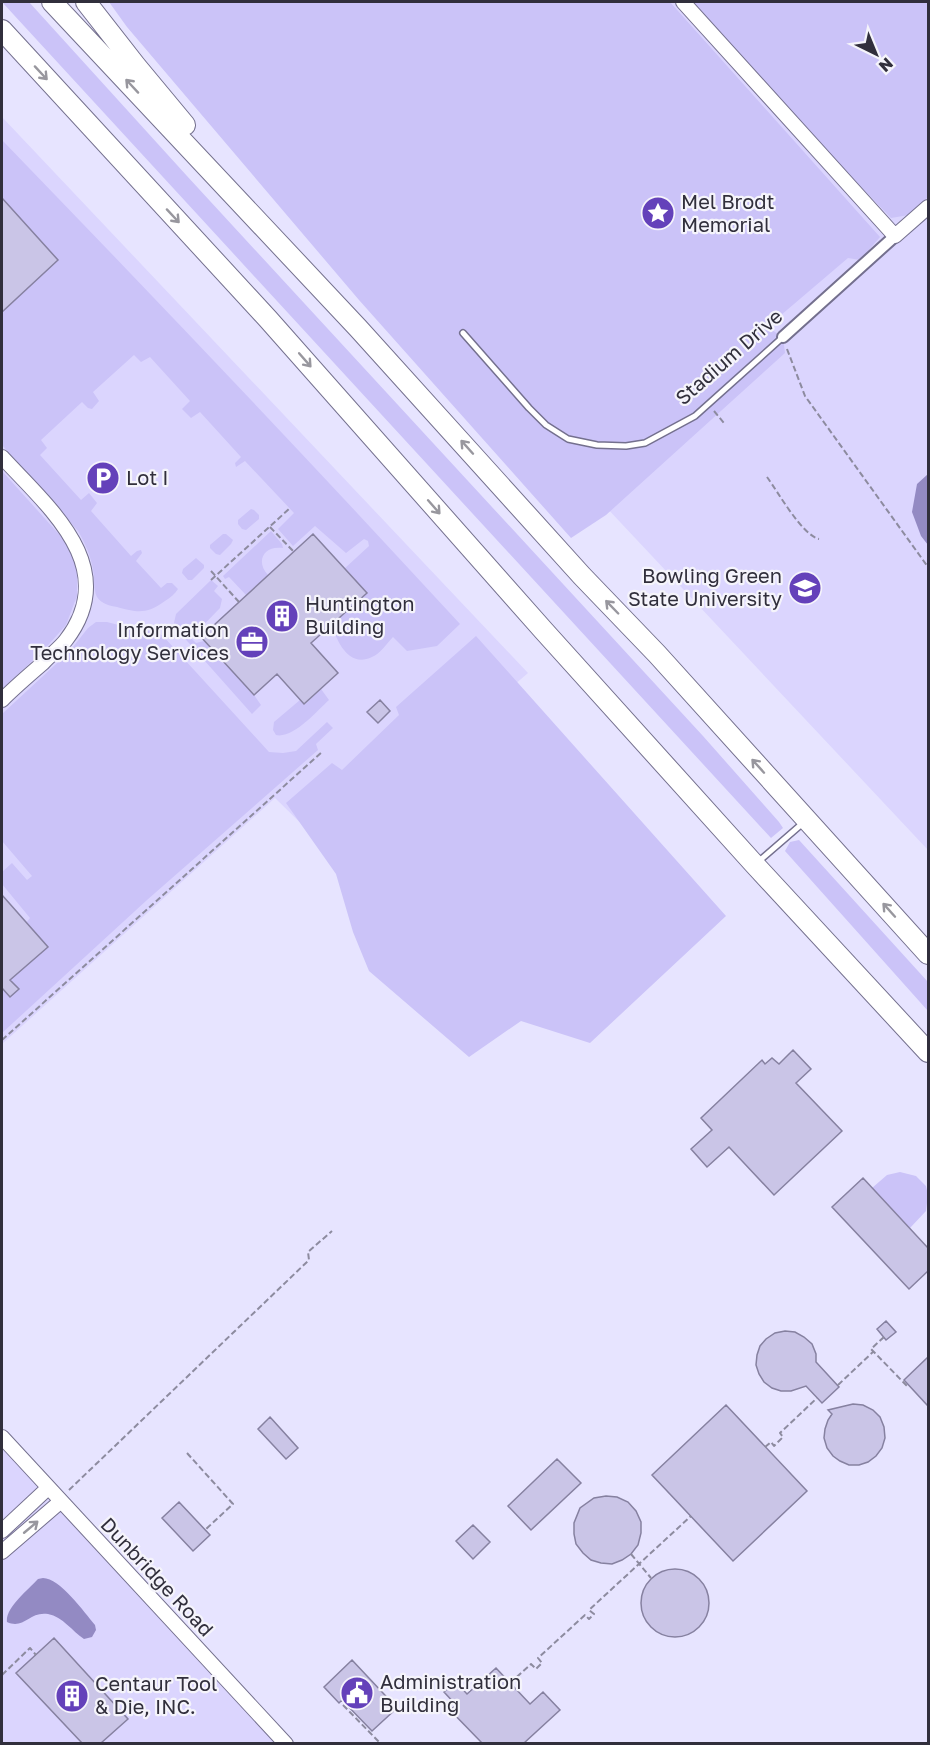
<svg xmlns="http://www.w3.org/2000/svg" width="930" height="1745" font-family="'Golos Text',sans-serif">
<rect width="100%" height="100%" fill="#e7e4ff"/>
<path fill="#dbd5fe" d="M169 2H928V850L436 326Z
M2 117 528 673 326 848 275 798 2 1044Z
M2 1437 286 1743H2Z"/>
<path fill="#cbc3f8" d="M2 2H29L187 176 703 736 779 822 783 828 771 838Z
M109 2H670L880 237 860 260 848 258 767 327 783 337 785 353 606 515 571 538 359 300 127 27Z
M683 2H928V197L909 215 891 218Z
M2 140C156 299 309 460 460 624L437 646 407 651 393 637C387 643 380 654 372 657 349 668 337 642 332 625L366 594 344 569 369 546 368 541 364 539 346 553 315 526 293 546 278 529 294 513 245 461 236 467 235 463 241 457 200 412 191 418 182 409 190 401 150 357 141 362 134 355 93 392 99 401 92 409 88 408 82 402 41 440 47 448 40 455 81 500 89 493 97 503 91 511 131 556 137 551 141 550 142 553 136 561 161 588 167 583H172L178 589C175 594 170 598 165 601 147 614 138 613 117 607 110 606 102 604 97 597 93 589 95 579 93 570 91 556 85 543 78 531L2 445V312L58 260 2 198Z
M2 471 66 542 77 567V596L66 625 42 652 2 689Z
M251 509 254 510 259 515V519L246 530 242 529 238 524V520Z
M271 531 282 544 283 548C264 545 255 561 268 575L246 595 229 577 225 579 223 576Z
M223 534H226L233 540 231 544 220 555 216 554 210 548V545Z
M196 558 204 565V568L192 580H188L182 573 183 569Z
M211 580 218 586 214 591 222 599 220 608 191 638 196 643 204 641 254 695 261 705 252 714 180 633 174 623 176 614Z
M96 622H107L142 631H155L163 636 269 752 283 753 296 751 327 722 333 728 316 744 318 750 147 900 2 1033V988L10 997 18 989 10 980 48 947 26 923 30 918 2 884V872L12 863 27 880 32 876 2 841V714L69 652 88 628Z
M476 636 726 916 590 1043 521 1021 469 1057 369 971 353 932 336 874 286 803 332 763 342 770 399 715 396 707Z
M321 689 329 700C317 711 293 739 276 735L273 730 274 722 300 700 305 704Z
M799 840 928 982V1011L785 851 790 842Z
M900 1172 916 1176 926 1186 928 1195 926 1211 910 1228 872 1188 887 1175Z"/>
<path fill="#938ac3" d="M928 474V545L921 536 912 512 917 484Z
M43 1578C60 1578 84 1612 95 1625L96 1630 92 1637 84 1639C72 1631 63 1617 48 1614 29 1611 24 1630 7 1622 5 1608 28 1590 38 1579Z"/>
<path fill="#cac5e7" stroke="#8681a0" stroke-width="1.5" d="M2 198 58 260 2 312Z
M313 534 367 593 311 643 338 673 304 704 277 674 254 695 201 637Z
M380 700 390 711 378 723 367 712Z
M2 895 48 947 10 980 19 989 10 997 2 988Z
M793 1050 811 1069 796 1083 842 1131 774 1195 729 1147 707 1167 691 1149 712 1130 701 1118 762 1060 765 1064 772 1058 779 1064Z
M863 1178 928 1248V1271L909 1289 832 1207Z
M886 1321 896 1332 886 1340 877 1329Z
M785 1331 795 1332 804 1337 812 1344 816 1354V1362L839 1387 822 1403 806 1386 791 1391H781L772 1388 764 1382 759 1374 756 1365 757 1355 760 1346 766 1339 775 1333Z
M928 1357V1406L904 1380Z
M853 1404 863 1405 873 1410 880 1417 884 1427 885 1438 882 1448 876 1456 868 1462 859 1465H849L840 1461 833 1456 827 1448 824 1438 825 1429 828 1420 832 1414 828 1410Z
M726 1405 807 1491 733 1561 652 1475Z
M270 1417 298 1448 286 1459 258 1429Z
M557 1459 581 1483 531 1530 508 1506Z
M606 1496 617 1497 628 1502 636 1511 641 1522V1533L638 1545 631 1554 622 1560 612 1564 601 1563 591 1560 583 1553 576 1544 574 1534V1523L580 1508 594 1498Z
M179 1502 210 1535 193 1551 162 1518Z
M473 1525 490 1542 473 1559 456 1541Z
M641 1603a34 34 0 1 1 68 0a34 34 0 1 1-68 0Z
M54 1638 128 1719 101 1743H82L16 1673Z
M352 1660 397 1708 372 1731 342 1700 339 1703 324 1687Z
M496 1668 530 1704 543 1692 560 1710 524 1743H482L450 1710 456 1705 444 1692 455 1681 467 1694Z"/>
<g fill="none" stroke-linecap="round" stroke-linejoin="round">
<g stroke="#74708e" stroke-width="8">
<path id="service" d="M463 333 529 408 546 425 568 439 597 445 626 446 645 443 695 416 783 337
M758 862 803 823"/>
</g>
<g stroke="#74708e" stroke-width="14">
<path id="minor" d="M783 337 895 236"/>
</g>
<g stroke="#74708e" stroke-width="16">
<path id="tertiary" d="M683 2 895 236 928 207
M2 457C48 507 122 567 66 640 59 649 50 655 43 663 29 675 15 687 2 700
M2 1437 286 1744
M2 1531 48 1488
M2 1552 60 1502"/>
</g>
<g stroke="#74708e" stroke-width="22">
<path id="motorway" d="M52 2 358 328 582 576 657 654 928 954
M86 2 136 66 185 125
M2 30 268 319 544 631 755 865 928 1052"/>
</g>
<path stroke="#8d8b9f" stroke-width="2" stroke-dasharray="6 3" stroke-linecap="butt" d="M787 349 805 396 928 567
M714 411 724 423
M767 477C778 492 802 535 819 539
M270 527 294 552
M211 571 239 602
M211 580 289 509
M2 1040 322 752
M884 1337 871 1349 907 1386
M838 1385 874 1351
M765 1447 771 1442 774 1446 783 1437 780 1433 817 1398
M187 1453 233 1504 205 1530
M69 1490 309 1260 308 1252 332 1231
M631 1554 651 1578
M2 1675 30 1648 36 1655
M510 1683 531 1664 536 1669 542 1663 538 1658 585 1615 589 1619 594 1614 589 1610 691 1516
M343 1705 381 1744"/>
<use href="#service" stroke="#fff" stroke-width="5"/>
<use href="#minor" stroke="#fff" stroke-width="10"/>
<use href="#tertiary" stroke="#fff" stroke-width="14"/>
<use href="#motorway" stroke="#fff" stroke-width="20"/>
</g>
<defs><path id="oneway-shaft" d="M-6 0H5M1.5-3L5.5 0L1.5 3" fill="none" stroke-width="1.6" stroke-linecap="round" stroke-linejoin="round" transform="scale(1.5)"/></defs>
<g stroke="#98979e">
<use href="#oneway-shaft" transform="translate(41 73) rotate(47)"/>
<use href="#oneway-shaft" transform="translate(132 86) rotate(-133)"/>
<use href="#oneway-shaft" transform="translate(173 216) rotate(47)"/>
<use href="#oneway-shaft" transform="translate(305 360) rotate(49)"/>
<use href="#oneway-shaft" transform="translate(467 447) rotate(-132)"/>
<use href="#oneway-shaft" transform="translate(434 507) rotate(49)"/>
<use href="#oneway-shaft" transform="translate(612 607) rotate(-134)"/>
<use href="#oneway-shaft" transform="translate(758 766) rotate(-132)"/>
<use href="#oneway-shaft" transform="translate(889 910) rotate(-132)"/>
<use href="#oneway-shaft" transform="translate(31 1527) rotate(-40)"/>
</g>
<defs>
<g id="sight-disc" transform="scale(1.725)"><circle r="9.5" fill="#6441ba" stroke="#f5f4fb"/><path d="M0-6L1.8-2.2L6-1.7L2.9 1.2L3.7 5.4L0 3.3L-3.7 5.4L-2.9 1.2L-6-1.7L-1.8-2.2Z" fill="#fff"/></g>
<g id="parking-disc" transform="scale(1.725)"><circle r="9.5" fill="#6441ba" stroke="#f5f4fb"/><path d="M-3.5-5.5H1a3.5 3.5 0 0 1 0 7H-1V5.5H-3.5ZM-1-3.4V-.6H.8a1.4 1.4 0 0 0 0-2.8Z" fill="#fff"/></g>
<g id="university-disc" transform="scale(1.725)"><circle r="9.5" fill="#6441ba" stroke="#f5f4fb"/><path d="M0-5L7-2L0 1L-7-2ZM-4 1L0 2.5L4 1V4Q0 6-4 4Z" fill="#fff"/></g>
<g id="building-disc" transform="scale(1.725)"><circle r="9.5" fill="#6441ba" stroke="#f5f4fb"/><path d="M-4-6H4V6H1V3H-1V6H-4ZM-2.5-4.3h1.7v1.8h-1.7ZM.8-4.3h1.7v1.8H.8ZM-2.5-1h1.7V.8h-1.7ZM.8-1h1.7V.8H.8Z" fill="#fff"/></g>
<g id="office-disc" transform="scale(1.725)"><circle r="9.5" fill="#6441ba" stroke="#f5f4fb"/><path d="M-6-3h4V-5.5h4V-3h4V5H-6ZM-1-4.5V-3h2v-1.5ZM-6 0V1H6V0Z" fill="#fff"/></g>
<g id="civic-disc" transform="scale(1.725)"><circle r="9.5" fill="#6441ba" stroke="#f5f4fb"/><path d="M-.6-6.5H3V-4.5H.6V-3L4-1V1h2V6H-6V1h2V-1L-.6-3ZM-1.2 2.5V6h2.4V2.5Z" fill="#fff"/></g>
</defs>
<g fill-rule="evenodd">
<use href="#sight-disc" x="658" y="213"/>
<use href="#parking-disc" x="103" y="478"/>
<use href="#university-disc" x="805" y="588"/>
<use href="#building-disc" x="282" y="616"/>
<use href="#office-disc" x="252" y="642"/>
<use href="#civic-disc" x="357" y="1693"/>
<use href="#building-disc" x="72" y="1696"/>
</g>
<g text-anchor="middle" stroke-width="4.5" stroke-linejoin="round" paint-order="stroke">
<g font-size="20" fill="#312f3c" stroke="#f5f4fb" text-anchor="start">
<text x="681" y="209">Mel Brodt<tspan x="681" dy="23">Memorial</tspan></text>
<text x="126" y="485">Lot I</text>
<text x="782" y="583" text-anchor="end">Bowling Green<tspan x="782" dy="23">State University</tspan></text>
<text x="305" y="611">Huntington<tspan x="305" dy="23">Building</tspan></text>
<text x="229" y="637" text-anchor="end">Information<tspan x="229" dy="23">Technology Services</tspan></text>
<text x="380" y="1689">Administration<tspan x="380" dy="23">Building</tspan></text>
<text x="95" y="1691">Centaur Tool<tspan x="95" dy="23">&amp; Die, INC.</tspan></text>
</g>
<g font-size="20" fill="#312f3c" stroke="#f5f4fb">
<text transform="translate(729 357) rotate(-41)" y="7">Stadium Drive</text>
<text transform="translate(157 1577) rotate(47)" y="7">Dunbridge Road</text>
</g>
</g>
<rect width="930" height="1745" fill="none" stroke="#312f3c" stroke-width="6"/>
<g transform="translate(876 54) rotate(137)" stroke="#f5f4fb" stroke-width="4.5" paint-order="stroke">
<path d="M0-4.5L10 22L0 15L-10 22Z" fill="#312f3c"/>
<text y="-9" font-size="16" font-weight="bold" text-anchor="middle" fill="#312f3c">N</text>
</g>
</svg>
